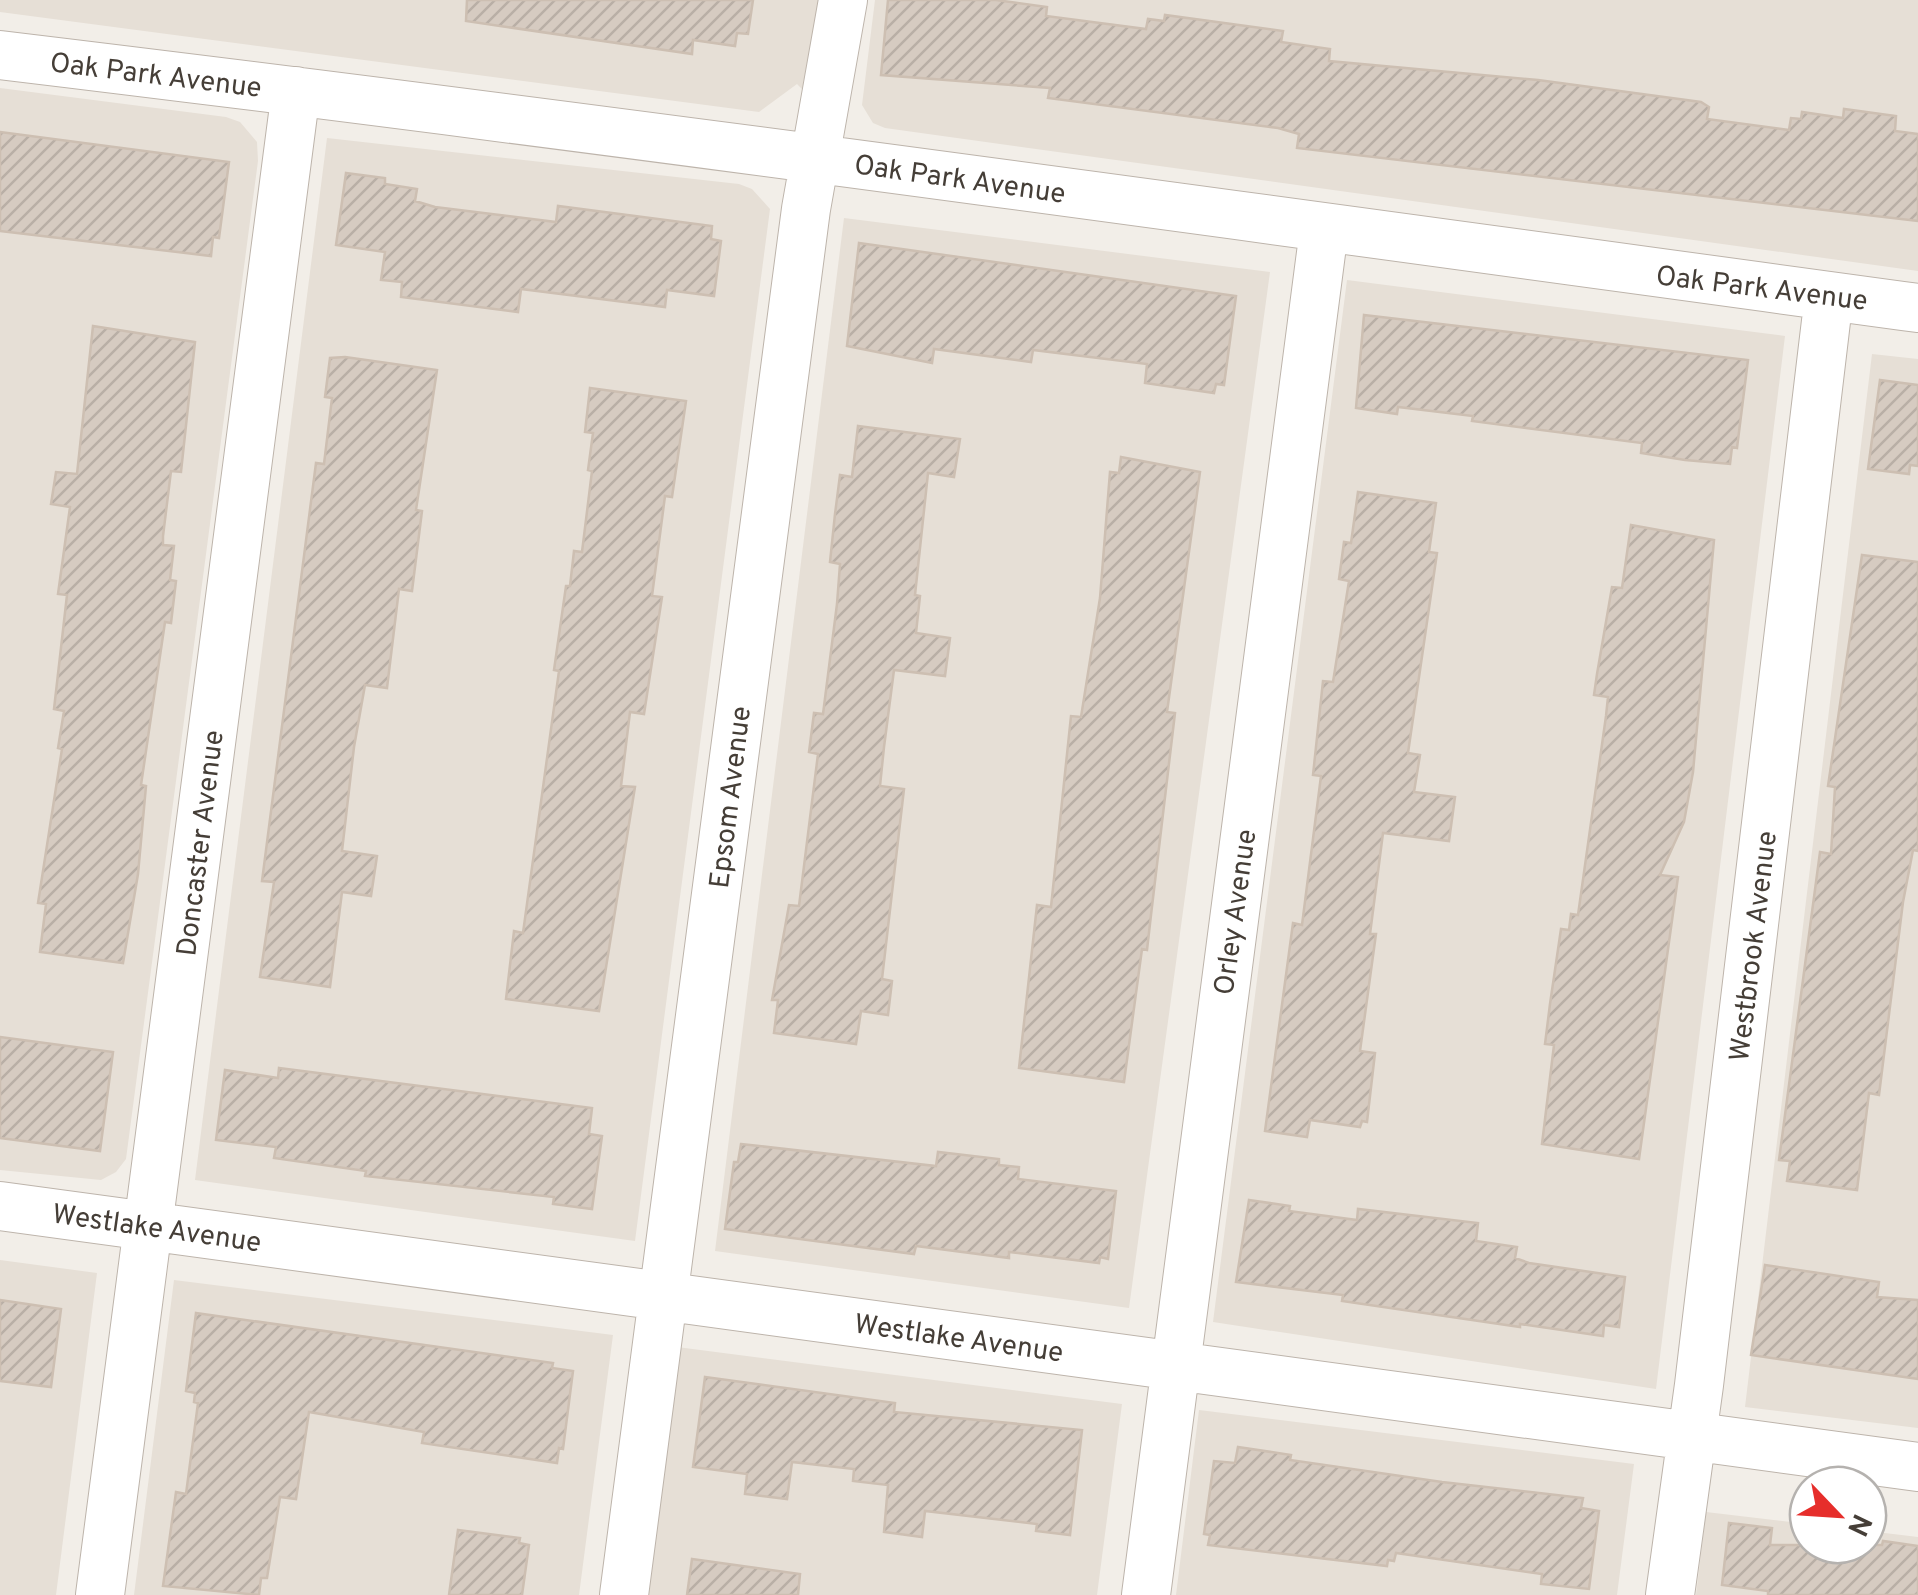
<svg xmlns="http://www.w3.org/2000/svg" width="1918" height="1595" font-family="Overpass,sans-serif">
<defs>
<pattern id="building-hatch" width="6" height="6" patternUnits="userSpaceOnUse" patternTransform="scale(2.5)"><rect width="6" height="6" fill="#d6cbc1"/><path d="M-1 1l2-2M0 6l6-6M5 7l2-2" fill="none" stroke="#b9afa6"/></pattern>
</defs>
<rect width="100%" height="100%" fill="#f2eee8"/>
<path fill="#e6dfd6" d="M0 0H819L802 89 797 84 759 112 0 12Z
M875 0H1918V271L885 128 873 123 862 105Z
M0 88 226 117 240 122 257 142 258 161 126 1159 116 1172 101 1180 0 1170Z
M327 138 739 184 752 189 770 209 635 1241 195 1180Z
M844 218 1270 272 1129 1308 715 1251Z
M1347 280 1785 336 1656 1389 1213 1322Z
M1872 354 1918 359V1428L1745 1407Z
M0 1260 97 1273 56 1595H0Z
M174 1280 613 1335 579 1595H134Z
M677 1347 1122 1404 1097 1595H645Z
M1199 1410 1634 1464 1617 1595H1176Z
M1706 1512 1808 1524V1545H1868V1531L1918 1537V1595H1696Z"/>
<path fill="url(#building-hatch)" stroke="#cdbfb2" stroke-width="2.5" d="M467 0H753L748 34 737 33 735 46 693 40 692 54 466 21Z
M888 0H996L1047 7 1046 16 1146 29 1148 19 1164 21 1165 15 1283 31 1281 42 1330 49 1329 61 1538 80 1701 102 1709 107 1707 119 1789 130 1791 118 1801 119 1802 112 1843 118 1844 109 1896 116 1895 131 1918 134V221L1297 148 1299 134 1278 128 1048 98 1050 88 881 75Z
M0 132 229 162 219 238 213 237 211 256 0 231Z
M346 173 385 178V184L417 189 415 201 435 207 556 222 558 206 712 226 711 239 721 241 714 296 667 290 665 307 521 289 518 312 401 297 402 282 381 280 385 252 336 245Z
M859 243 1236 296 1224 385 1216 384 1214 393 1145 383 1147 364 1033 350 1031 362 934 349 932 363 847 346Z
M1364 315 1748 360 1737 448 1732 447 1730 464 1685 460 1641 453 1642 443 1472 421 1473 416 1398 407 1397 414 1356 408Z
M93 326 195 342 181 472 171 471 163 536V545L174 546 170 580 176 581 171 623 165 622 141 785 146 786 138 874 123 963 40 952 46 904 38 903 62 749 58 748 64 711 54 709 67 595 58 594 70 507 51 504 56 472 77 474Z
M345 357 437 370 416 510 422 511 412 591 399 589 387 688 365 685 354 747 342 851 377 856 371 896 342 892 330 987 260 977 274 882 262 881 316 463 324 464 332 398 325 397 330 358Z
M1880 380 1918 385V466L1910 465 1909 474 1868 469Z
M590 388 686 401 672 497 665 496 652 596 662 597 644 714 630 712 621 786 635 787 599 1011 506 999 514 931 523 933 559 671 554 670 566 586H570L574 551 582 552 592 471 588 470 593 433 585 432Z
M858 426 960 439 954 477 928 473 915 595 920 596 916 633 950 638 945 676 894 670 884 747 880 786 904 789 882 979 892 981 888 1015 861 1011 856 1044 774 1033 778 1000H772L789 905 799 906 818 754 809 752 814 713 823 714 837 604 840 564 830 562 835 514 840 475 852 477Z
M1121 457 1200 472 1167 712 1175 713 1151 915 1147 950 1142 949 1124 1082 1019 1068 1037 905 1051 907 1071 716 1081 717 1100 598 1110 472 1119 473Z
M1358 492 1436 503 1429 552 1437 553 1408 753 1420 755 1414 792 1455 797 1449 841 1383 833 1370 934H1376L1360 1051 1375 1053 1367 1122 1362 1121 1360 1127 1310 1120 1307 1137 1265 1131 1293 923 1302 925 1321 776 1313 775 1323 681 1333 682 1349 581 1339 579 1344 542 1351 543Z
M1631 525 1714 540 1693 772 1684 822 1660 875 1678 877 1639 1159 1542 1144 1554 1045 1545 1044 1550 1004 1561 929 1569 930 1571 914 1578 915 1606 716 1608 697 1594 695 1597 674 1612 587 1622 588Z
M1862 555 1918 562V851L1913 850 1903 902 1879 1095 1869 1093 1857 1190 1787 1181 1790 1161 1779 1160 1820 852 1831 854 1835 787 1828 786Z
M0 1037 113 1052 100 1151 0 1138Z
M279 1068 592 1108 589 1134 602 1136 592 1209 553 1204 554 1197 365 1176 366 1171 274 1158 276 1147 216 1140 225 1070 278 1078Z
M741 1144 936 1166 938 1152 999 1159V1165L1019 1167 1018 1179 1116 1191 1108 1259 1100 1257 1099 1263 1009 1252V1258L916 1246 914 1254 725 1229 734 1162H738Z
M1249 1200 1290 1206 1289 1211 1357 1220 1358 1209 1478 1223 1476 1241 1517 1247 1515 1258 1529 1263 1625 1277 1619 1327 1604 1325 1603 1336 1520 1324V1327L1342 1301 1343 1295 1236 1282Z
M1765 1265 1879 1282 1877 1297 1918 1300V1379L1751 1355Z
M0 1300 61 1309 51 1387 0 1381Z
M196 1313 553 1363 552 1368 573 1371 563 1449 559 1448 557 1463 422 1443 424 1432 309 1412 296 1499 280 1497 267 1578H261L259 1595 163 1586 176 1492 186 1494 198 1403 194 1402 195 1393 186 1391Z
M705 1377 895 1403 894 1412 1082 1430 1070 1535 1036 1531 1037 1524 925 1511 922 1537 884 1532 888 1485 853 1481 854 1469 792 1462 787 1499 745 1494 747 1474 693 1467Z
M1238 1447 1291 1455 1290 1460 1442 1482 1583 1498 1581 1508 1599 1511 1589 1589 1541 1584 1542 1574 1396 1553 1394 1561 1388 1560 1387 1566 1208 1545 1210 1535 1204 1534 1214 1461 1235 1463Z
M1729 1523 1772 1528 1770 1545H1882L1883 1541 1918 1546V1595H1768V1591L1722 1585Z
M458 1530 520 1538 519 1543 529 1545 522 1595H449Z
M692 1559 800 1574 798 1595H687Z"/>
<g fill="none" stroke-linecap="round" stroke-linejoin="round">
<g stroke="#bdb4ab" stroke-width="50">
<path id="street" d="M0 55C640 132 1279 221 1918 308
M0 1206 1918 1467
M100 1595 296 91
M624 1595 806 209 843 0
M1146 1595 1324 230
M1670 1595 1699 1385 1829 296"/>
</g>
<use href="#street" stroke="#fff" stroke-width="48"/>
</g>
<g text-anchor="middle" stroke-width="8" stroke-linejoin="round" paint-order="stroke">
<g font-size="28" fill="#453e37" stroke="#fff">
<text transform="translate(156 74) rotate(7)" y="10">Oak Park Avenue</text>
<text transform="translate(960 178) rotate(8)" y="10">Oak Park Avenue</text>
<text transform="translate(1762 287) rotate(7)" y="10">Oak Park Avenue</text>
<text transform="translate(729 797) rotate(-83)" y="10">Epsom Avenue</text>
<text transform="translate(199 843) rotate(-83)" y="10">Doncaster Avenue</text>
<text transform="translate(1234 912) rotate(-82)" y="10">Orley Avenue</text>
<text transform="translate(1752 946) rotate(-83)" y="10">Westbrook Avenue</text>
<text transform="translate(157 1227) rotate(8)" y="10">Westlake Avenue</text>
<text transform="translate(959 1337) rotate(8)" y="10">Westlake Avenue</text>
</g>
</g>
<g transform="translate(1838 1515) rotate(115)"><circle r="48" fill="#ffffff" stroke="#b5b2af" stroke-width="2.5"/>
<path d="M0-8L18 38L0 25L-18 38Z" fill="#e62e2b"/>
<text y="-15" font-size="28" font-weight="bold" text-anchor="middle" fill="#453e37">N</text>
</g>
</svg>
